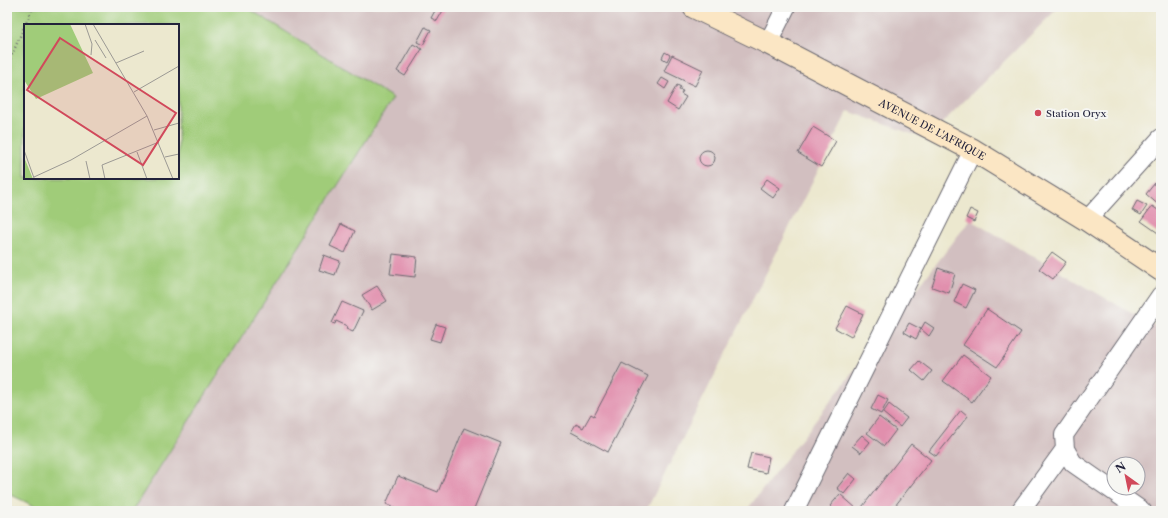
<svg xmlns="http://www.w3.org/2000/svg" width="1168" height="518" font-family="'Libre Caslon Text',serif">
<rect width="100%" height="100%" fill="#f6f6f2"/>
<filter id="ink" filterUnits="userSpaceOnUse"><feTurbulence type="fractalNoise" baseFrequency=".025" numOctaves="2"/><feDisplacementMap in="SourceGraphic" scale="8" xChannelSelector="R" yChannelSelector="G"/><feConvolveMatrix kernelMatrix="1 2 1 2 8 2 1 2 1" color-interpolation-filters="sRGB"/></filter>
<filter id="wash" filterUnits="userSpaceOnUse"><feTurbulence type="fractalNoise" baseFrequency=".012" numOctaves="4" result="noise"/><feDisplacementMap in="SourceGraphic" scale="16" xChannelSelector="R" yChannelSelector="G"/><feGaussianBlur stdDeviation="0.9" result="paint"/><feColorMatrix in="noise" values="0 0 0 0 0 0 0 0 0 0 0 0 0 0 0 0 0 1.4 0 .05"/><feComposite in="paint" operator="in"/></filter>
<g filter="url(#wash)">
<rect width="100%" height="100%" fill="#ece8cf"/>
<path fill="#d2bfc0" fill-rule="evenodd" d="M246 7H1059L926 139 848 111 646 511H132L393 98Z
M970 220 1161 330V511H746ZM1114 464H1138V488H1114Z"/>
<path fill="#a0cc79" stroke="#61775a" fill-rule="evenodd" d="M7 7H246L393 98 132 511H45L7 493ZM25 25H178V178H25Z"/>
<g id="blocks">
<path fill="#e18fad" d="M437 7H445L437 21 431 18Z
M425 27 431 30 423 45 417 42Z
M413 44 422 49 405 76 397 71Z
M665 52 670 55 667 61 662 58Z
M672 55 703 70 695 86 664 71Z
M662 78 669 82 665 89 658 84Z
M677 85 681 87 679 90 683 91 681 94 686 97 678 110 667 103Z
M813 127 836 141 821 167 798 153Z
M699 158a8 8 0 1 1 16 0a8 8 0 1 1-16 0Z
M767 179 780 188 773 198 760 188Z
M1155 183 1161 188V207L1146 194Z
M1137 201 1147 206 1141 215 1132 210Z
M1152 206 1161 212V235L1141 221Z
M970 209 978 213 974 222 966 218Z
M341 224 355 231 345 253 330 246Z
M1052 252 1066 262 1053 279 1039 269Z
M393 254 417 257 415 277 390 274Z
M324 255 340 261 335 275 319 270Z
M938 268 955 274 949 293 932 287Z
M962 284 975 290 966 308 954 302Z
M377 286 387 301 372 310 362 295Z
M342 302 363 311 353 332 346 329 347 326 336 321 335 324 332 323Z
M847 306 863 314 851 337 835 328Z
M987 309 1021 332 997 367 963 345Z
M925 322 934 328 929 336 921 329Z
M909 323 921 329 916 339 904 332Z
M436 324 445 327 440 342 430 339Z
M963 355 991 376 972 402 943 381Z
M919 361 932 371 924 381 911 370Z
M622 363 648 376 608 452 571 432 576 424 583 428 591 414 594 416Z
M878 395 888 400 881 414 871 409Z
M889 404 907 418 900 427 883 413Z
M961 410 968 416 936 456 929 451Z
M879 417 896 430 884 446 867 433Z
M464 428 501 443 473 511H402L386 504 398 476 438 492Z
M862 435 870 442 861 453 852 446Z
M911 444 931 460 891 511H859Z
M751 453 769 457 766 473 747 469Z
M849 473 856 479 844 494 837 488Z
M840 494 857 509 855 511H836L830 506Z"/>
</g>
</g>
<g filter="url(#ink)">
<use href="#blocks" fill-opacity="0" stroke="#69676f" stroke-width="1"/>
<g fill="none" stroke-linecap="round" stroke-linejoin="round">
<g stroke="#69676f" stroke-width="20">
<path id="street" d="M768 43 786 7
M1087 220 1161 138
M794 511 973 150
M1020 511 1065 449
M1142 511 1073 463 1065 449 1064 435 1161 295"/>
</g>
<g stroke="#69676f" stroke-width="24">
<g id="secondary">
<path id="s1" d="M694 7 768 43 973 150 1087 220 1161 270"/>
</g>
</g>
<path stroke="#69676f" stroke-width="2.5" stroke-dasharray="1 3" stroke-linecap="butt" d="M7 66 33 7"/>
<use href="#street" stroke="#fff" stroke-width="18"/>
<use href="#secondary" stroke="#fbe6c4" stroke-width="22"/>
</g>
</g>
<circle fill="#d1495b" stroke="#f6f6f2" stroke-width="1.5" cx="1038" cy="113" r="4"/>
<g text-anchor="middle" stroke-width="4" stroke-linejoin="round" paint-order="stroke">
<g font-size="10" fill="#22223b" stroke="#f6f6f2" text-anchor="start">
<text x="1046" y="117">Station Oryx</text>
</g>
<g font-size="10" fill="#22223b" stroke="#f6f6f2">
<text dy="4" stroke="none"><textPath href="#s1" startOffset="268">AVENUE DE L'AFRIQUE</textPath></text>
</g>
</g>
<g transform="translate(24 24)">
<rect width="155" height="155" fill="#ece8cf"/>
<path d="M0 0H46L69 49 12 75 0 56ZM0 131V133L9 155H0Z" fill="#a0cc79"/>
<path fill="none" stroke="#9b9994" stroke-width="1" d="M61 0 68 20 67 31M69 0 123 92 149 155M71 16 82 34M92 39 120 27M110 68 155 42M130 106 155 99M0 126 10 154M113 128 123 155M141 133 155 130M62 137 66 155M10 153 47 136 123 92M81 155 78 141 135 118"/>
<path fill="#d1495b" fill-opacity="0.15" stroke="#d1495b" stroke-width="2" d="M36 14 152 89 119 141 3 66Z"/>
<rect width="155" height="155" fill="none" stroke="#22223b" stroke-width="2"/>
</g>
<rect width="1168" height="518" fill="none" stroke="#f6f6f2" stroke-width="24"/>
<g transform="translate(1126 476) rotate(327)"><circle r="19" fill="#f6f6f2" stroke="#a1a1a9"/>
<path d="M0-3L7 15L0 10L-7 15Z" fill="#d1495b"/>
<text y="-6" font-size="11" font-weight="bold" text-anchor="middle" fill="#22223b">N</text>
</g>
</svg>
